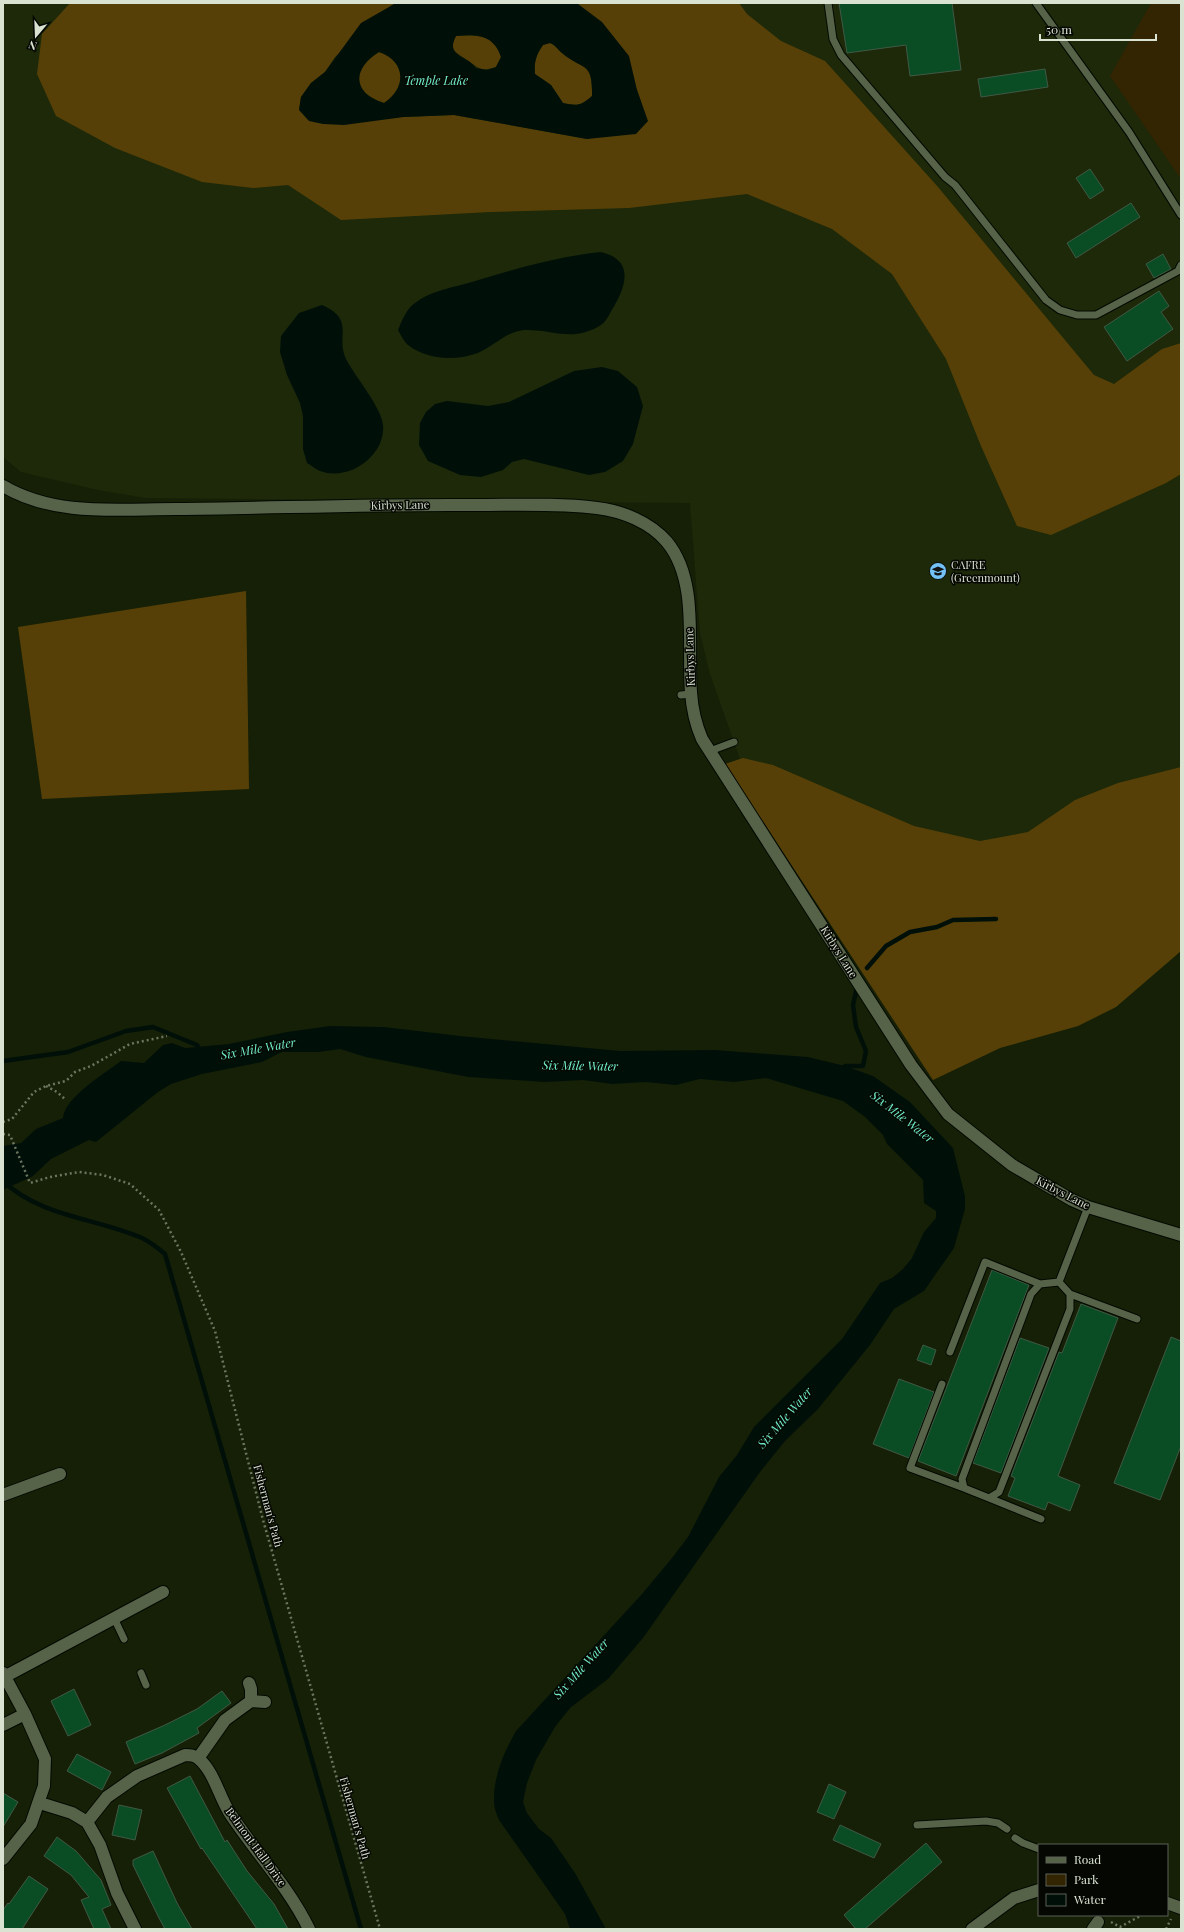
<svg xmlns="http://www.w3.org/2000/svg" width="1184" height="1932" font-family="'Playfair Display',serif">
<rect width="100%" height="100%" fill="#162007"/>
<path fill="#1d2909" d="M3 3H1181V951L1116 1007 1078 1026 1000 1048 933 1080 725 764 740 759 710 674 700 633 690 503 146 498 98 490 21 472 3 457Z"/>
<path fill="#332402" d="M1151 3H1181V179L1110 76Z"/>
<path fill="#574007" d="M70 3H396L392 5 335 57 325 72 311 83 301 97 299 110 404 117 454 115 587 139 647 120 637 90 578 4 573 3H739L747 14 781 41 825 61 938 187 1094 375 1114 384 1162 349 1181 343V474L1166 483 1051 535 1017 526 981 446 946 359 892 274 832 229 747 194 629 208 490 212 341 220 288 185 253 188 202 182 115 148 56 116 37 74 42 34Z
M456 36C478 35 494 34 501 57L496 67C480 72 479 68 467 60 456 52 448 51 456 36Z
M550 43C556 46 557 49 562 53 583 71 593 60 592 96 581 106 577 106 563 103L551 85 535 74C534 62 536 55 543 45Z
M379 52C407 61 407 88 384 103 352 93 351 70 379 52Z
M246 591 249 789 42 799 18 627Z
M743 758 773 765 914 826 980 841 1028 832 1075 800 1118 783 1181 767V951L1116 1007 1078 1026 1000 1048 933 1080 725 764Z"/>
<path fill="#001009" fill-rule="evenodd" d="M396 3 578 4 602 22 629 56 637 90 648 121 636 134 587 139 454 115 404 117 344 125 323 124 309 121 299 110 301 97 311 83 325 72 361 23ZM456 36C477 34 494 35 501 57L496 67 487 70 476 68C467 55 445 57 456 36ZM550 43C556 45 557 49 562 53 583 71 593 60 592 96 581 106 577 106 563 103L551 85 535 74C534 62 536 55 543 45ZM379 52C406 61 407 88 384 103 353 94 351 69 379 52Z
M600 252C634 259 627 285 613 308 610 313 606 322 601 325 572 343 554 329 524 330 506 332 494 346 478 353 456 361 427 360 408 345 404 342 401 335 398 330 402 321 406 309 415 303 432 290 452 288 472 282 514 269 556 257 600 252Z
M322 305C356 320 335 336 346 359 354 375 382 408 383 425 386 455 349 482 320 471 315 469 311 465 307 463L303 449V416L300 403 287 375 280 352 281 336 299 313Z
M602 367 618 371 637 387 643 406 633 444 623 461 605 472 589 475 524 459 512 462 503 470 481 477 460 475 428 461 419 445 420 423 426 412 435 404 447 401 488 406 509 402 574 371Z
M330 1026 384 1027 460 1036 620 1051 715 1050 808 1057 845 1066 873 1076 910 1102 953 1148 965 1196V1209L954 1248 924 1291 894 1309 870 1345 818 1409 785 1441 760 1472 643 1638 608 1679 570 1708 555 1727 536 1760 527 1783 523 1802 527 1813 539 1829 551 1838 575 1873 606 1929H570L565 1914 499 1820C497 1815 494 1808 494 1802 493 1777 504 1752 516 1731L642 1594 672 1558 688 1537 719 1477 737 1455 754 1427 842 1339 880 1283 892 1278 903 1269 912 1258 924 1232 936 1218V1211L924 1203 923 1180 887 1144 883 1135 865 1117 843 1101 766 1078 734 1082 700 1079 676 1085 646 1082 612 1084 583 1080 545 1082 468 1077 366 1057 340 1049 319 1052H282L262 1062 202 1074 171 1084 158 1092 96 1142 89 1140 51 1159 33 1176 3 1190V1146L21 1143 36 1129 63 1118C65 1097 104 1074 121 1061L144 1063 163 1045 172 1043 185 1048 229 1044 287 1032Z"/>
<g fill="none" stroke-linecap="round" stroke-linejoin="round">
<path stroke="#001009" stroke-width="4.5" d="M867 968 886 946 910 932 937 927 953 920 996 919
M3 1061 68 1052 126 1031 153 1027 197 1045 200 1051
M842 1069 845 1066H863L866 1051 856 1027 853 1005 857 987
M3 1181C41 1217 96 1218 142 1238 150 1242 158 1248 165 1254L361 1929"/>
</g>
<path fill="#0a4c23" stroke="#405945" d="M839 3H952L961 70 910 76 906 45 847 53Z
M1045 69 1048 87 981 97 978 79Z
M1090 169 1104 190 1090 199 1076 178Z
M1131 203 1140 217 1076 258 1067 243Z
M1163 254 1171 269 1154 278 1146 264Z
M1159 291 1169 306 1161 312 1173 329 1127 361 1104 327Z
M992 1270 1029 1285 956 1476 918 1461Z
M1081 1304 1118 1318 1058 1476 1080 1485 1070 1511 1048 1502 1045 1510 1008 1496 1015 1478 1011 1476 1059 1352 1062 1353Z
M1171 1337 1181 1341V1446L1160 1500 1114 1483Z
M1020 1338 1049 1348 1001 1473 973 1463Z
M923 1345 936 1350 931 1365 917 1360Z
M899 1379 934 1392 909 1458 873 1444Z
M74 1689 91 1725 68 1736 51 1701Z
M222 1691 231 1703 197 1728 199 1733 162 1753 135 1764 126 1742 165 1725 197 1709Z
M77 1754 111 1772 102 1790 67 1771Z
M190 1776 225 1842 227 1840 247 1871 274 1904 288 1929H257L202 1848 201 1849 167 1788Z
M829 1784 846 1792 834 1819 817 1812Z
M3 1793 18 1802 3 1827Z
M119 1805 142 1810 135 1840 112 1835Z
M840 1825 881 1844 874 1858 833 1840Z
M57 1837 76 1851 101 1880 111 1905 102 1909 111 1929H94L81 1900 89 1897 71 1875 44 1856Z
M926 1843 942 1862 865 1929H856L844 1915Z
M153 1851 177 1903 192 1929H165L159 1918 133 1865V1860Z
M29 1876 48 1889 22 1929H3V1910L8 1903 9 1904Z"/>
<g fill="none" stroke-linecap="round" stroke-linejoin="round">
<g stroke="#030900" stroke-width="9">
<path id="lane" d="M828 3 833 39 841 55 945 177 955 185 1046 300 1060 310 1077 315H1096L1178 271 1181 265
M1036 3 1129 132 1181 215
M681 695 691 694
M710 751 734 742
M1059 1282 1040 1284 1031 1294 962 1479 964 1488 989 1498 999 1492 1070 1309V1294L1059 1282 1088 1207
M1070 1294 1137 1319
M950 1352 985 1262 1040 1284
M942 1384 910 1468 964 1488
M989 1498 1041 1519
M114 1618 124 1639
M141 1673 146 1685
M917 1825 986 1821 998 1823 1007 1829
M1015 1838 1023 1843 1039 1849"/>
</g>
<g stroke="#030900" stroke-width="14">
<path id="street" d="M3 486C55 517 118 509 176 509 276 508 377 504 477 505 516 505 557 503 597 508 622 511 650 522 667 542 699 581 687 645 691 692 692 708 696 725 702 739L911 1065 948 1114 1012 1165 1072 1200 1088 1207 1181 1235
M3 1495 60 1474
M3 1673 25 1714 45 1759 44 1786 31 1824 3 1859
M6 1676 163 1592
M249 1683 251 1689V1701
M3 1725 25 1714
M199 1757 225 1720 251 1701 265 1702
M40 1803 72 1813 87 1822 100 1845 117 1893 135 1929
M87 1822 107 1797 137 1776 185 1755C190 1755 195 1755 199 1759 214 1772 219 1796 229 1812 255 1852 288 1886 309 1929
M1167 1903 1181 1908
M972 1929 1014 1898 1039 1890
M1093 1929 1098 1922"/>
</g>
<path stroke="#6c7560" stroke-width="2.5" stroke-dasharray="2 3" stroke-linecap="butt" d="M46 1086 57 1092 66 1100
M3 1122 12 1119 34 1092 46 1086 66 1081 75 1072 91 1066 130 1044 167 1036
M3 1134 10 1135 30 1183 50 1177 79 1172 103 1175 130 1184 159 1210 181 1252 215 1331 263 1520 380 1929
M1111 1922 1120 1927 1142 1915
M1166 1929 1171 1919"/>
<use href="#lane" stroke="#576348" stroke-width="7"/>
<use href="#street" stroke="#576348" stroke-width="12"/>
</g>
<defs>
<g id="university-disc" transform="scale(0.9)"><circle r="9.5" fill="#73c1f5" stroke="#050802"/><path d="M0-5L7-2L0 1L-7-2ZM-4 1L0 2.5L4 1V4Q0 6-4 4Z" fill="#111"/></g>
</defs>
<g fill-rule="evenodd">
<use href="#university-disc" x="938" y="571"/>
</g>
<g text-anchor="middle" stroke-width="3" stroke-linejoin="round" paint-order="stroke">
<g font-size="11" fill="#dae2d2" stroke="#050802">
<text transform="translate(400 505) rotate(-1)" y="4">Kirbys Lane</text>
<text transform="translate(690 657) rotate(-92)" y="4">Kirbys Lane</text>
<text transform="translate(839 952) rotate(58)" y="4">Kirbys Lane</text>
<text transform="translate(1063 1193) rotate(27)" y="4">Kirbys Lane</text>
<text transform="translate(268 1506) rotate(75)" y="4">Fisherman's Path</text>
<text transform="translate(355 1818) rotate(74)" y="4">Fisherman's Path</text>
<text transform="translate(256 1847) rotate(54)" y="4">Belmont Hall Drive</text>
</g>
<g font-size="11" fill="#dae2d2" stroke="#050802" text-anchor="start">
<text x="951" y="569">CAFRE<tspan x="951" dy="13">(Greenmount)</tspan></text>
</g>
<g font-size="12" font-style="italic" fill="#72efcc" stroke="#050802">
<text x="436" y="85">Temple Lake</text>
<text transform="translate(258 1049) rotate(-10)" y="4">Six Mile Water</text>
<text transform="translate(580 1066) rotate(1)" y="4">Six Mile Water</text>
<text transform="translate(902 1117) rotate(38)" y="4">Six Mile Water</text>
<text transform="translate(785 1418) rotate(-49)" y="4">Six Mile Water</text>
<text transform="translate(581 1669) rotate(-48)" y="4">Six Mile Water</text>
</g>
</g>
<rect width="1184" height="1932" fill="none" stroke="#dae2d2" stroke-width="8"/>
<rect x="1038" y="1844" width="130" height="72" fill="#050802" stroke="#5a5f55"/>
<rect x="1046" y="1857" width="20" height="6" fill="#576348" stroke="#5a5f55"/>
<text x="1074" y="1864" font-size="12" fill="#dae2d2">Road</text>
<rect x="1046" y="1874" width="20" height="12" fill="#332402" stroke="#5a5f55"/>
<text x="1074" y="1884" font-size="12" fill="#dae2d2">Park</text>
<rect x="1046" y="1894" width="20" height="12" fill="#001009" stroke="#5a5f55"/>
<text x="1074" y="1904" font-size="12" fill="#dae2d2">Water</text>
<g transform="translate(36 36) rotate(199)" stroke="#050802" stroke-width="3" paint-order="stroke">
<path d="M0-3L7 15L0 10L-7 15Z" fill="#dae2d2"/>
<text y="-6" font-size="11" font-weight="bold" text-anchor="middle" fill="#dae2d2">N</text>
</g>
<path d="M1040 34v6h116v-6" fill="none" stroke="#dae2d2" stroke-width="2"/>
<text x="1046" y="34" font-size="12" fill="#dae2d2" stroke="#050802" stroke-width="3" paint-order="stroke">50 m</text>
</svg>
